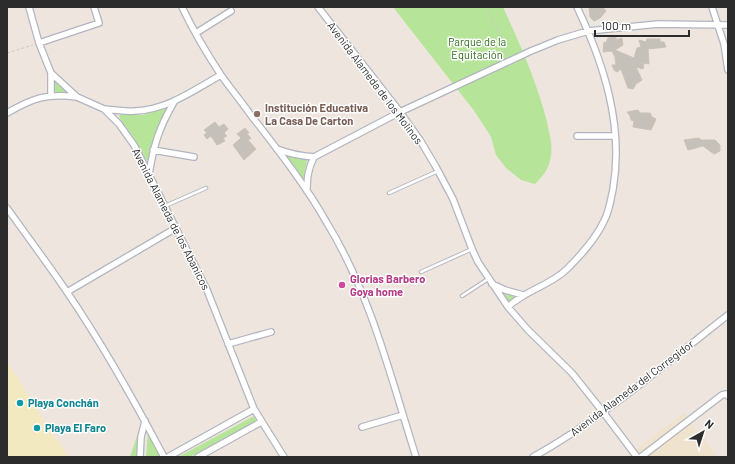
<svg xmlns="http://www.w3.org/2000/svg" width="735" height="464" font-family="Barlow,sans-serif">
<rect width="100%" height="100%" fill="#eee6de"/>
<path fill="#f0e3cd" d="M684 413 717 457H626Z"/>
<path fill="#b6e599" d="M393 7H503C520 44 537 82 547 122 549 132 553 145 551 155 549 169 544 175 535 184L521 180 506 168 496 155 491 137 475 112Z
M55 81 67 91V92L57 93 54 90Z
M168 106V108C157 124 152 140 149 159L148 160H146L134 138 120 119 119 116 122 114 143 115Z
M287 156 307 160 303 181Z
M502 291 516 296 508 303Z
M254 416 257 421 190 457H178Z
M148 432H149L160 457H146Z
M138 435V457H130L137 436Z"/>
<path fill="#f3e9c0" d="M7 361 42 418 69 457H7Z"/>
<path fill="#c6c0ba" stroke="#c9c2b7" d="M589 7H603L606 11 600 18 594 21 590 17Z
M616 37V40L622 38 623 45 615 50 634 58 637 48 641 47 639 40 646 42 647 39H660V42H664L666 47 648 49 649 64 644 63 643 69 636 67 642 80 636 84 633 89 628 88 621 69 617 72 614 70 612 65H616L615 57 612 51 603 52 604 42 606 43 608 38Z
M638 110 640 113H650L652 117 656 119 651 130 633 127 634 121 631 120 630 116 627 112Z
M215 122 219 127 224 124 228 129 224 133 227 136 223 138 225 141 217 145 211 136 207 139 204 135 207 133 204 130Z
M245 128 249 133 247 134 251 138 248 140 256 149 244 160 233 145 241 138 237 134Z
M699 138 701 140H715L720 145V151L714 154 703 146 688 150 684 140Z"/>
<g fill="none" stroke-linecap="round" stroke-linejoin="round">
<g stroke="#b2b5c0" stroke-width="4.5">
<path id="lane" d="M389 193 438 171
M165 206 206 188
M421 272 472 249
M462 296 488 279"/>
</g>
<g stroke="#b2b5c0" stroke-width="8">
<path id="street" d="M29 7 39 43 51 73 77 97 104 109 119 124 134 145 207 290 254 409 284 457
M182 7C193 30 207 54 221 75 230 88 241 101 250 114 277 149 305 184 327 223 371 295 391 378 416 457
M318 7 400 112 420 140 436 167 453 199 472 249 478 262 508 307 528 330 572 373 603 412 637 457
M712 7 724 44 728 70
M196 33 231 11
M39 43 99 23 94 7
M51 73V96
M104 109C114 110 125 112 135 111 167 110 194 90 221 75
M7 113C33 98 47 93 77 97
M577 136H615
M277 149C290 154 300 156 314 157L400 112 531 51 558 40 588 31 658 24 728 25
M153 150 194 157
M149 174C154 144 159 128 174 102
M307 191C307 178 308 169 314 157
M7 208C27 236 48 264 67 292 103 345 134 400 164 457
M492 284 505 290 523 295
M67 292 176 228
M508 307C525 290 550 286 567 269 581 255 595 240 604 221 609 212 611 199 613 189 624 126 604 64 577 7
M228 344 271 332
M362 427 403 415
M140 457 141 437 145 421
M168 457 254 409
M198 457 261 422
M533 457C603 418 665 364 728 315
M641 457 722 395 726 394 728 396"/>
</g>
<path stroke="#c8c8c8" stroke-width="1" stroke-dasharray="3 2" stroke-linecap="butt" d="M486 7C496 22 500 40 508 56
M7 53 33 45"/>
<use href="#lane" stroke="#fff" stroke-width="2.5"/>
<use href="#street" stroke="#fff" stroke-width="5.5"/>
</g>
<circle fill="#8d6e63" stroke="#fff" stroke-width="1.5" cx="257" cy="114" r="4"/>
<circle fill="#d1479c" stroke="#fff" stroke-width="1.5" cx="342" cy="285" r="4"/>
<g fill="#0f9aa8" stroke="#fff" stroke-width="1.5">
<circle cx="20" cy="403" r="4"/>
<circle cx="37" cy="428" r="4"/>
</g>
<g text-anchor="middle" stroke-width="3" stroke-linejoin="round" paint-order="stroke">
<g font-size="11" fill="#2d6c19" stroke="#fff">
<text x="477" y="46">Parque de la<tspan x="477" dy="13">Equitación</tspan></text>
</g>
<g font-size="11" fill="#2c2c2c" stroke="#fff">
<text transform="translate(375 83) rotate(53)" y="4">Avenida Alameda de los Molinos</text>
<text transform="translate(171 219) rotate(63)" y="4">Avenida Alameda de los Abanicos</text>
<text transform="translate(632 388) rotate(-37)" y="4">Avenida Alameda del Corregidor</text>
</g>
<g font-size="11" font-weight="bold" fill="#785e54" stroke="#fff" text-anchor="start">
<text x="265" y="112">Institución Educativa<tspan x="265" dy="13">La Casa De Carton</tspan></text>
</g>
<g font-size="11" font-weight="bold" fill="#b23c85" stroke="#fff" text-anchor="start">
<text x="350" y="283">Glorias Barbero<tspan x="350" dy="13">Goya home</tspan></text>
</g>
<g font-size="11" font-weight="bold" fill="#0d838f" stroke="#fff" text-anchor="start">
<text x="28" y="407">Playa Conchán</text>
<text x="45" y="432">Playa El Faro</text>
</g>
</g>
<rect width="735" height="464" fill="none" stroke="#2c2c2c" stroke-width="16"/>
<g transform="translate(703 432) rotate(39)" stroke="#ffffff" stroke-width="3" paint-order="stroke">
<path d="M0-3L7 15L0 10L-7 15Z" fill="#2c2c2c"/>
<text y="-6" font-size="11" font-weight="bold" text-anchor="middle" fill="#2c2c2c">N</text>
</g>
<path d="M595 30v6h94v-6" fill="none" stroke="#2c2c2c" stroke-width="2"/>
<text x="601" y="30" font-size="12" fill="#2c2c2c" stroke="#ffffff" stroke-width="3" paint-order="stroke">100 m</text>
</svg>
